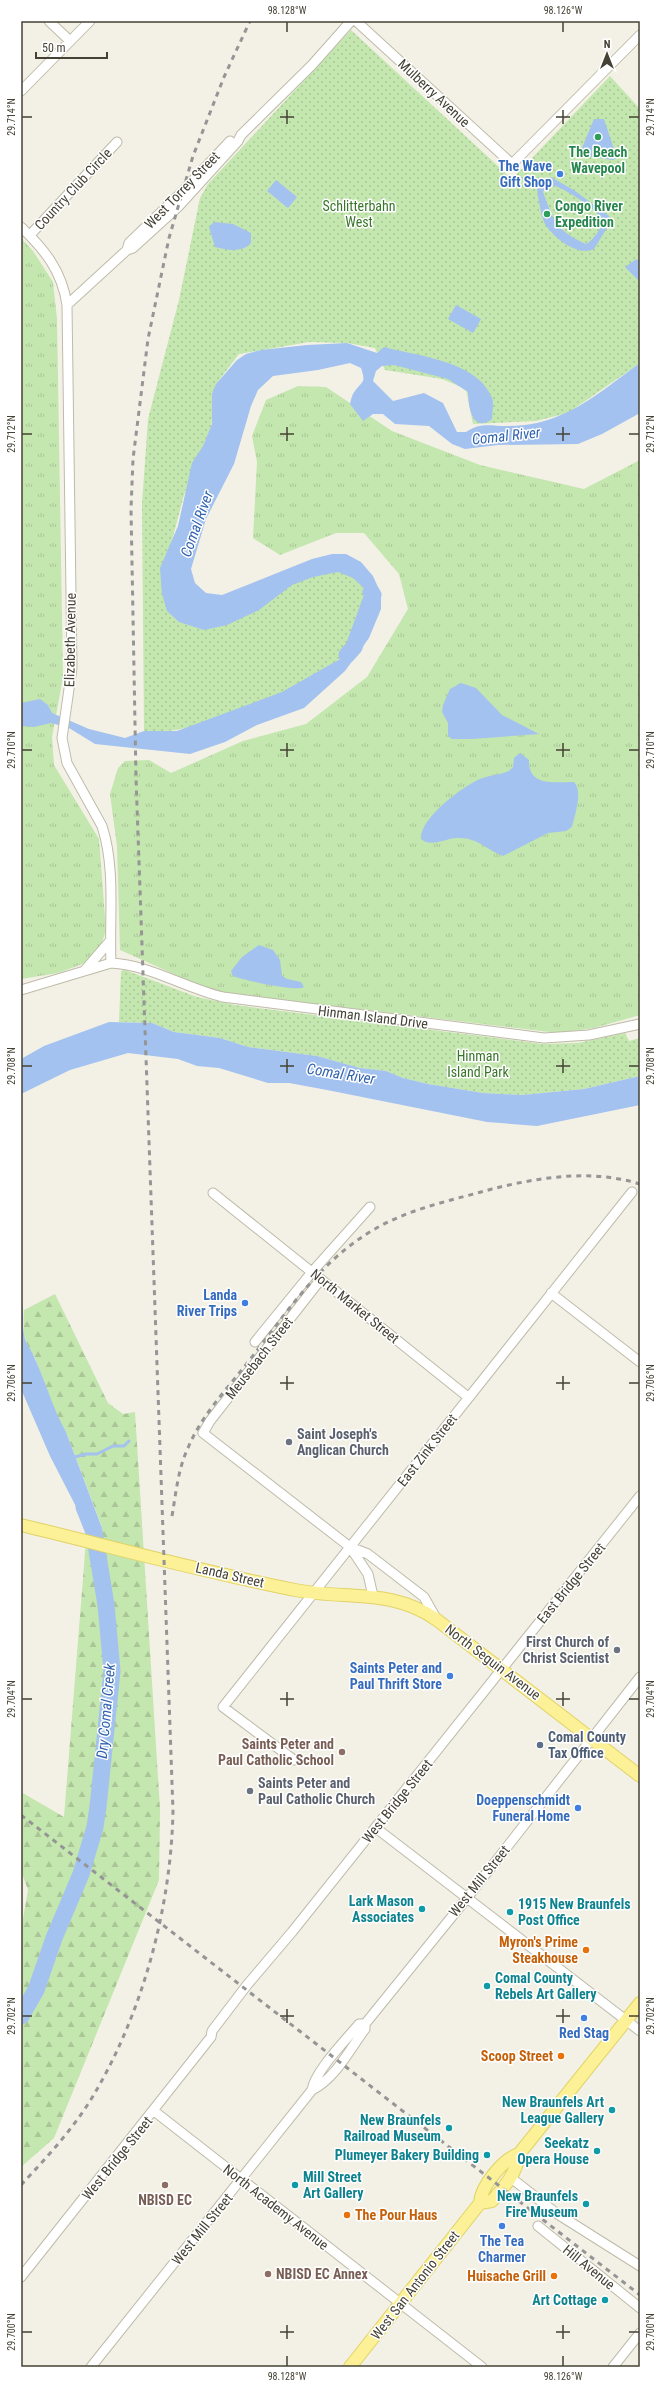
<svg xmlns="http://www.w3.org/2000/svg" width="661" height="2388" font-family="'Roboto Condensed',sans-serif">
<defs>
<pattern id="grass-tufts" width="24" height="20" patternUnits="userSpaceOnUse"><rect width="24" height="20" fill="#c4e6af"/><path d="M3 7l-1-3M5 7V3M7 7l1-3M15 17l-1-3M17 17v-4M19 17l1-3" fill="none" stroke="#aac697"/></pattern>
<pattern id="forest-firs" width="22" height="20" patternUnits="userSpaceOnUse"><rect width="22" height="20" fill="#c4e6af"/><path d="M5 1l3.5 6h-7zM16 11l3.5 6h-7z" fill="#aac697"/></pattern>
<pattern id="park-dots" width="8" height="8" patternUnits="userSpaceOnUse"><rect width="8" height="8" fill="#c4e6af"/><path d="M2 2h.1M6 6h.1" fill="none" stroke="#aac697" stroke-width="1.8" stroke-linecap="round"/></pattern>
</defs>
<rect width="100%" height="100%" fill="#f3f1e6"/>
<path fill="url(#grass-tufts)" d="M21 238 33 251 53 282 57 319 63 677 52 737 54 765 99 839 106 930 100 949 85 963 58 973 21 979Z
M298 386 326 387 392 431 480 465 584 489 640 460V1015L594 1028 558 1033 225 993 194 983 120 950 117 846 110 794 118 768 125 761 149 760 171 773 243 741 306 724 367 677 408 609 399 574 364 533H336L280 555 253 538 257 462 252 436 266 400Z"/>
<path fill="url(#forest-firs)" d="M55 1294 108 1403 123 1414 135 1412 160 1809 159 1880 54 2138 21 2167V1930L28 1890 21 1871V1792L64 1817 87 1528 102 1527 66 1432 58 1419 35 1358 28 1347 24 1334V1310Z"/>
<path fill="url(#park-dots)" d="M351 30 512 179 610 76 640 109V363L568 413 536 421 473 424 466 389 442 379 385 370 375 348 347 343 309 342 239 354 216 384 211 427 184 495 171 544 166 572 176 615 340 565 366 583C371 609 361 637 343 655 313 686 265 699 227 714 212 719 196 726 181 729 169 732 156 731 144 731L142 504 148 419 179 300 200 198 208 184Z
M125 970 197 997 235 1005 543 1044 578 1043 625 1033 629 1041 640 1038V1076L584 1089 522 1095 483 1093 428 1084 403 1078 386 1071 360 1068 317 1056 248 1047 220 1038 174 1032 152 1023 119 1022 121 971Z"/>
<path fill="#a3c2ef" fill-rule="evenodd" d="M594 119H604L617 158 613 160 579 155Z
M551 177 575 191 609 216 610 223 594 249C577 257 553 237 545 224 541 216 537 193 537 184L540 180ZM547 184C563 186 591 206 602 218 604 226 593 241 586 244 555 230 554 221 543 192Z
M276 180 297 197 288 208 267 191Z
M214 222 233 224 251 233V243C242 253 227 250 215 247L209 227Z
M640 259V282L625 267 635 260Z
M456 305 481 319 473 333 448 319Z
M347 343 377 353 384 347C417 356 478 361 492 398 494 403 492 413 492 419 472 434 468 405 468 392L448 379 394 365 382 366 376 371 373 381 393 401 424 393 443 403 457 432H466C480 422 491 426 507 426 516 426 528 425 537 423 577 414 608 386 640 363V413L602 434 578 444 498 445 465 449 452 444 429 426 395 424 383 414H373L363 421 350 404C351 400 352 394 355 391 363 380 366 383 361 368L350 363 318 370 273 376 258 390 251 406 234 464 206 519 191 569 195 583 206 593 222 595 312 559 332 554H346L361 562 373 576 381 594V609L369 638 345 671 304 708 257 725 225 742 190 754 95 744 69 728 51 723 34 727 21 726V703L40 699 48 705 52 713 89 729 125 738 144 731H177L282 692 340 659 352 645 365 627 369 599 365 589 353 578 338 572 313 577 292 585 259 610 227 625 204 630 179 622 167 611 162 594 160 568 178 526 192 463 203 446 212 424V394L216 384 237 360 246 354 261 350 307 345Z
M461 683 476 688 502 715 539 734 472 739H452L448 736V723L442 712 443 705 450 689Z
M520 753 529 760C528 787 555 782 574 782 583 792 575 814 572 827L566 831 548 833 503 856C486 849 477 837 457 838 446 838 431 848 421 839 419 819 463 786 480 779 489 775 500 775 509 771L513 767 514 758Z
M259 945 273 950 280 960 282 976 287 979 301 982 304 987C297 992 243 980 233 976L231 971 242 957Z
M109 1022 152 1023 174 1032 220 1038 248 1047 317 1056 360 1068 386 1071 403 1078 428 1084 483 1093 522 1095 584 1089 640 1076V1105L537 1126 487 1122 327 1090 289 1083H268L219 1068 197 1066 178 1059 128 1053 70 1070 21 1094V1059L44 1046Z
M21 1301C25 1312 22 1322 24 1334 25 1344 32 1350 35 1359 46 1383 53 1409 66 1432L102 1528H87L50 1456 21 1389Z"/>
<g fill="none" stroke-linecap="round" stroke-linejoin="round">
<path stroke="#a3c2ef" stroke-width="3" d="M71 1458 86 1454H97L113 1446H124L129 1441"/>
<path stroke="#a3c2ef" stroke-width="17" d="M347 655 354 647 373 595 371 592
M21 2016 36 1990 54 1938 81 1874 95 1827 98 1807 112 1671 106 1605 94 1532 84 1507"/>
<g stroke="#bebba9" stroke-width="11">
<path id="minor" d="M49 21 70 41
M356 21 512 164 640 35
M21 91 90 21
M21 227C45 250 62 271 67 305L72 668 62 738 67 763 102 826C116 869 109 918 111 963L21 990
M30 235 117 142
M127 250 129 243 183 191 230 141
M67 305 127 250 133 248 178 207 238 141 241 135 312 65 351 21
M111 963C150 965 185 988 223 997L544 1038 589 1035 640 1024
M85 970 110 941
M213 1193 468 1397
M321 1279 210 1421 203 1433 350 1547 368 1554 424 1597 437 1620
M551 1293 640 1362
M255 1342 312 1272 370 1207
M350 1547 368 1574 373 1596
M294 1760 223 1707 632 1192
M376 1828 640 2031
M312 2090C315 2071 346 2040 359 2024H365
M154 2111 482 2367
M510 2177 556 2213 640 2266
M538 2226 640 2308
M21 2277 211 2037 212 2031 247 1985 292 1932 640 1496
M91 2367 312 2090C335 2079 350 2049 365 2029V2024L467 1898 640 1677
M613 2367 640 2333"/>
</g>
<g stroke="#e1d265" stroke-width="14">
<path id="major" d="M21 1525C112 1547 203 1572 295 1590 346 1600 392 1588 437 1620L640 1776
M480 2203 492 2201C504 2187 517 2173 519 2154L640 2003
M350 2367 480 2203C481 2186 503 2159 519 2154"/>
</g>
<use href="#minor" stroke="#fff" stroke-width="9"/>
<use href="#major" stroke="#fcf196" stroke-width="12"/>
<path stroke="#959595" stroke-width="3" stroke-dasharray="5 5" stroke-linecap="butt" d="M172 1516C176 1493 178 1469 188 1448 201 1416 227 1389 248 1362 286 1314 320 1260 375 1229 411 1208 453 1200 492 1189 540 1177 592 1169 640 1184
M21 1815 640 2295
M21 2185C48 2156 76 2126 96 2091 144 2008 171 1906 173 1811L136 778 131 509 133 459 148 339 169 238 193 156 224 77 250 21"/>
</g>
<path fill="none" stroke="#454235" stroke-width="1.5" d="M287 22V32M563 22V32M287 110V124M563 110V124M22 117H32M280 117H294M556 117H570M629 117H639M287 427V441M563 427V441M22 434H32M280 434H294M556 434H570M629 434H639M287 743V757M563 743V757M22 750H32M280 750H294M556 750H570M629 750H639M287 1059V1073M563 1059V1073M22 1066H32M280 1066H294M556 1066H570M629 1066H639M287 1376V1390M563 1376V1390M22 1383H32M280 1383H294M556 1383H570M629 1383H639M287 1692V1706M563 1692V1706M22 1699H32M280 1699H294M556 1699H570M629 1699H639M287 2009V2023M563 2009V2023M22 2016H32M280 2016H294M556 2016H570M629 2016H639M287 2325V2339M563 2325V2339M22 2332H32M280 2332H294M556 2332H570M629 2332H639M287 2356V2366M563 2356V2366"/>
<g fill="#2e9e5b" stroke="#fff" stroke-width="1.5">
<circle cx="598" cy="137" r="4"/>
<circle cx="547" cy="214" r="4"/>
</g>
<g fill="#3f7fe0" stroke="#fff" stroke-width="1.5">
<circle cx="560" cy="174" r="4"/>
<circle cx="245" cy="1303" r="4"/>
<circle cx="450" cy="1676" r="4"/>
<circle cx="578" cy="1808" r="4"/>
<circle cx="584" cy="2018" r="4"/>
<circle cx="502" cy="2226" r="4"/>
</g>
<g fill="#6b7280" stroke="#fff" stroke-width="1.5">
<circle cx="289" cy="1442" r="4"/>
<circle cx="617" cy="1650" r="4"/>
<circle cx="250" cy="1791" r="4"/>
</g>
<circle fill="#5c6f8a" stroke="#fff" stroke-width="1.5" cx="540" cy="1745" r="4"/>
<g fill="#8d6e63" stroke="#fff" stroke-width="1.5">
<circle cx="342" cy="1752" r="4"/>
<circle cx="165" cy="2185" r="4"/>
<circle cx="268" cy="2274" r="4"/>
</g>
<g fill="#0f9aa8" stroke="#fff" stroke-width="1.5">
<circle cx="422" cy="1909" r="4"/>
<circle cx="510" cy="1912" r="4"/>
<circle cx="487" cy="1986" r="4"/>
<circle cx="612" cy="2110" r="4"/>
<circle cx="449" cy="2128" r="4"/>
<circle cx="597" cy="2151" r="4"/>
<circle cx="487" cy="2155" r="4"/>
<circle cx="295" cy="2185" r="4"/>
<circle cx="586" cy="2204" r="4"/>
<circle cx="605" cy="2300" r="4"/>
</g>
<g fill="#e8710a" stroke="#fff" stroke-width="1.5">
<circle cx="586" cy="1950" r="4"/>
<circle cx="561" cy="2056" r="4"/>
<circle cx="347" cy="2215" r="4"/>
<circle cx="554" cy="2276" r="4"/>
</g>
<g text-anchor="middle" stroke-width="3" stroke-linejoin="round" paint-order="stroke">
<g font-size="14" fill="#454235" stroke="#fff">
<text transform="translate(434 93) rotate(43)" y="5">Mulberry Avenue</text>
<text transform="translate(73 189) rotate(-47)" y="5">Country Club Circle</text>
<text transform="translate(182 190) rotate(-46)" y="5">West Torrey Street</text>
<text transform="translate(70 640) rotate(-89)" y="5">Elizabeth Avenue</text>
<text transform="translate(373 1017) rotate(7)" y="5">Hinman Island Drive</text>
<text transform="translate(355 1306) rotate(39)" y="5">North Market Street</text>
<text transform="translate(259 1358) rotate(-52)" y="5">Meusebach Street</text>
<text transform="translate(427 1450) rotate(-52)" y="5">East Zink Street</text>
<text transform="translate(230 1575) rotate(13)" y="5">Landa Street</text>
<text transform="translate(571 1583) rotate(-51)" y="5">East Bridge Street</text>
<text transform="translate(493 1662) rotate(37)" y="5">North Seguin Avenue</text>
<text transform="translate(397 1801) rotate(-51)" y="5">West Bridge Street</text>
<text transform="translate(479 1881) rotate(-51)" y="5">West Mill Street</text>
<text transform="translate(117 2158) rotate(-51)" y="5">West Bridge Street</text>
<text transform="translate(276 2207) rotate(38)" y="5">North Academy Avenue</text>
<text transform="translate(202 2229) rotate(-51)" y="5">West Mill Street</text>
<text transform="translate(589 2267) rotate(39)" y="5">Hill Avenue</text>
<text transform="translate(415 2285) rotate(-52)" y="5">West San Antonio Street</text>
</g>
<g font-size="14" font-weight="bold" fill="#27864d" stroke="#fff">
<text x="598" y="157">The Beach<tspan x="598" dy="16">Wavepool</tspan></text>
<text x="555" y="211" text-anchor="start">Congo River<tspan x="555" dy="16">Expedition</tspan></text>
</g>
<g font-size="14" font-weight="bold" fill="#366cbe" stroke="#fff" text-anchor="end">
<text x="552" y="171">The Wave<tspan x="552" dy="16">Gift Shop</tspan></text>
<text x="237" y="1300">Landa<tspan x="237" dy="16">River Trips</tspan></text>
<text x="442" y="1673">Saints Peter and<tspan x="442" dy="16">Paul Thrift Store</tspan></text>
<text x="570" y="1805">Doeppenschmidt<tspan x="570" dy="16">Funeral Home</tspan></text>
<text x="584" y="2038" text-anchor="middle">Red Stag</text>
<text x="502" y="2246" text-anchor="middle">The Tea<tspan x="502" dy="16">Charmer</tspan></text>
</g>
<g font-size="14" fill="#39762a" stroke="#fff">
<text x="359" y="211">Schlitterbahn<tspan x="359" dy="16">West</tspan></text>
<text x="478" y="1061">Hinman<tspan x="478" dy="16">Island Park</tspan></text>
</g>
<g font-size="14" font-weight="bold" fill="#5b616d" stroke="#fff" text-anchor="start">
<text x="297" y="1439">Saint Joseph's<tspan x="297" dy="16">Anglican Church</tspan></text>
<text x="609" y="1647" text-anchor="end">First Church of<tspan x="609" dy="16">Christ Scientist</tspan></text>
<text x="258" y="1788">Saints Peter and<tspan x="258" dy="16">Paul Catholic Church</tspan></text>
</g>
<g font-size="14" font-weight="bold" fill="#4e5e75" stroke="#fff" text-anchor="start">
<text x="548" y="1742">Comal County<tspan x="548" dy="16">Tax Office</tspan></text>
</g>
<g font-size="14" font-weight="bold" fill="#785e54" stroke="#fff" text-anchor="end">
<text x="334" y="1749">Saints Peter and<tspan x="334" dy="16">Paul Catholic School</tspan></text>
<text x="165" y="2205" text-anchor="middle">NBISD EC</text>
<text x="276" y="2279" text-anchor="start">NBISD EC Annex</text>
</g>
<g font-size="14" font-weight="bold" fill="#0d838f" stroke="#fff" text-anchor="end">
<text x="414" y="1906">Lark Mason<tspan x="414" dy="16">Associates</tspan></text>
<text x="518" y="1909" text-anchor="start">1915 New Braunfels<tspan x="518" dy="16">Post Office</tspan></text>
<text x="495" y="1983" text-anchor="start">Comal County<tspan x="495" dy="16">Rebels Art Gallery</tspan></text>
<text x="604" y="2107">New Braunfels Art<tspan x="604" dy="16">League Gallery</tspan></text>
<text x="441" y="2125">New Braunfels<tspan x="441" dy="16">Railroad Museum</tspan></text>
<text x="589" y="2148">Seekatz<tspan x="589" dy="16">Opera House</tspan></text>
<text x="479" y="2160">Plumeyer Bakery Building</text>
<text x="303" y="2182" text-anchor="start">Mill Street<tspan x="303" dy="16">Art Gallery</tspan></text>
<text x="578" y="2201">New Braunfels<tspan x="578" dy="16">Fire Museum</tspan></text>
<text x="597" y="2305">Art Cottage</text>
</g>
<g font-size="14" font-weight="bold" fill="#c56008" stroke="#fff" text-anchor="end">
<text x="578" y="1947">Myron's Prime<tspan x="578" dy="16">Steakhouse</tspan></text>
<text x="553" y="2061">Scoop Street</text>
<text x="355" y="2220" text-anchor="start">The Pour Haus</text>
<text x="546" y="2281">Huisache Grill</text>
</g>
<g font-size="15" font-style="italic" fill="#3163af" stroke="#fff">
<text transform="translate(506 436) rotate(-6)" y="5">Comal River</text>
<text transform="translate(197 524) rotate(-70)" y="5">Comal River</text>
<text transform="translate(341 1074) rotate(9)" y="5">Comal River</text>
<text transform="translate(106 1711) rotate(-85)" y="5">Dry Comal Creek</text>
</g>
</g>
<rect width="661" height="2388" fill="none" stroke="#ffffff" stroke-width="44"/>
<g transform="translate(607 54)" stroke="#ffffff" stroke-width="3" paint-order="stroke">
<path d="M0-3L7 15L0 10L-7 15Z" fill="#454235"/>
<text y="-6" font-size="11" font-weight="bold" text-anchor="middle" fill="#454235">N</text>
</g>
<path d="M36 52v6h71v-6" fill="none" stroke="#454235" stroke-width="2"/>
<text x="42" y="52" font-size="12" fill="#454235" stroke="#ffffff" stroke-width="3" paint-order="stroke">50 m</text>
<rect x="22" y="22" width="617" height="2344" fill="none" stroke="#454235" stroke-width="1.5"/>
<g font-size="10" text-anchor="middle" fill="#454235">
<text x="287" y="14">98.128°W</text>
<text x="563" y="14">98.126°W</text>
<text transform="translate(11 117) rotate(-90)" y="4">29.714°N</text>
<text transform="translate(650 117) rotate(-90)" y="4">29.714°N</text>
<text transform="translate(11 434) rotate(-90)" y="4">29.712°N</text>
<text transform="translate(650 434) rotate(-90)" y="4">29.712°N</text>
<text transform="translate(11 750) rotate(-90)" y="4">29.710°N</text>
<text transform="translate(650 750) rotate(-90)" y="4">29.710°N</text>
<text transform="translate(11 1066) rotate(-90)" y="4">29.708°N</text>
<text transform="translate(650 1066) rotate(-90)" y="4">29.708°N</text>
<text transform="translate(11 1383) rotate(-90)" y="4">29.706°N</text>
<text transform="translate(650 1383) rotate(-90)" y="4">29.706°N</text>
<text transform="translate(11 1699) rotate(-90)" y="4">29.704°N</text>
<text transform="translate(650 1699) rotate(-90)" y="4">29.704°N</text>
<text transform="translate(11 2016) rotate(-90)" y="4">29.702°N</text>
<text transform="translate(650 2016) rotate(-90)" y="4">29.702°N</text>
<text transform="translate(11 2332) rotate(-90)" y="4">29.700°N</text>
<text transform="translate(650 2332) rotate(-90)" y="4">29.700°N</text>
<text x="287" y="2380">98.128°W</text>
<text x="563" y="2380">98.126°W</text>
</g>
</svg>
